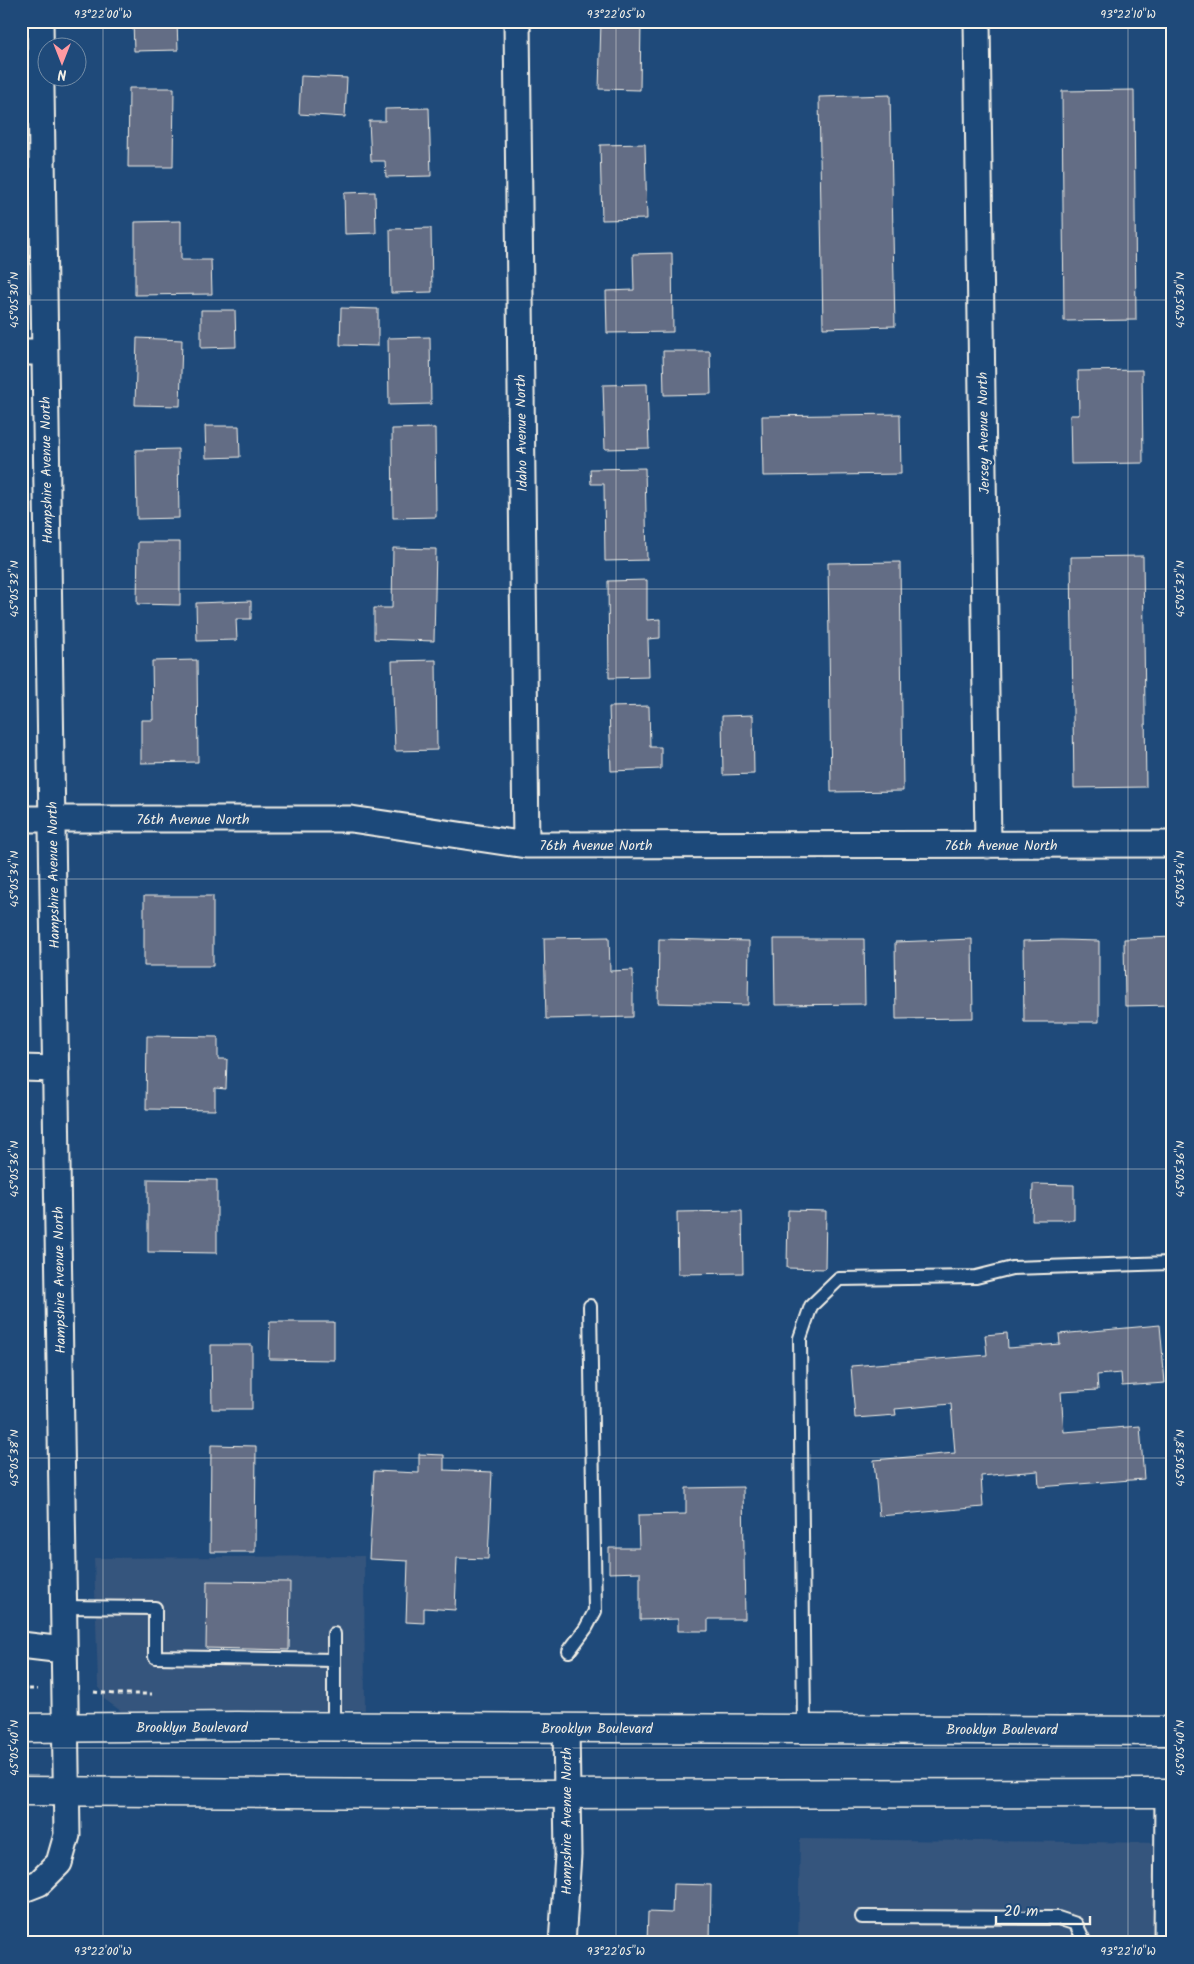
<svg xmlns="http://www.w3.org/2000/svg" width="1194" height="1964" font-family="Kalam,sans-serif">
<rect width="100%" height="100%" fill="#1f4a7a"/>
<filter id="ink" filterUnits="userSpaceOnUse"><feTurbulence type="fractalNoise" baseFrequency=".02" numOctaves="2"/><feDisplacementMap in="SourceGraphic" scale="10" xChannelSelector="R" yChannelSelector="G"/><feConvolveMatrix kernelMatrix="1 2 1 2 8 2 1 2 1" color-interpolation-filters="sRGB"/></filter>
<g filter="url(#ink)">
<path fill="#34547d" d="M364 1556 365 1710 121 1711 104 1699 98 1685 94 1558Z
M800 1839 1173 1843V1943H798Z"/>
<path fill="#646d85" stroke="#f4f1e8" d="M133 21H177L178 50 134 51Z
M393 21H427V25L393 24Z
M601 21H641L640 90 599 89Z
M301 76 347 78 345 117 299 114Z
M129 88H174L173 167H128Z
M1134 90 1136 320 1064 321 1062 91Z
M890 95 895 326 823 328 819 97Z
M429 108 431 176 386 177 385 161H371L369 121H385V109Z
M645 144 647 219 602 220 600 145Z
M375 192 376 233 345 234 344 193Z
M181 221V260H211L212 294 135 295V222Z
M431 228 432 292 391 293 390 229Z
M672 253 673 332 607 333 606 291 634 290 633 254Z
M341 308 378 309V346L340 345Z
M201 310H235L236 347 201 348Z
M430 337 431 404 389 405 388 338Z
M137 338 182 340 180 406 135 405Z
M663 351H710L711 394 664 395Z
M1142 370 1143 463 1071 464 1070 415H1079L1078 371Z
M647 384 649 448 605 449 603 385Z
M900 414 901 474 763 476 762 416Z
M205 426H239L240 457 206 458Z
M435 428 436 517 393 518 392 429Z
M178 449 179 518 137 519 136 450Z
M645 468 647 560 605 561 604 484H591L590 469Z
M138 542H180V605L137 604Z
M393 548 436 549 434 641 374 639V608H392Z
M1143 556 1146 787 1074 788 1071 557Z
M900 562 903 791 831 792 828 563Z
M647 580V620L660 619V638L648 639 649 677 609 678 608 581Z
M251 601V619H236L237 640 197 641 196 603Z
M197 660 198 762 141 763V720H153L152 661Z
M436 660 437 750 395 751 392 661Z
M649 706 650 747H661V769L611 771 609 707Z
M753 715 754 774 723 775 722 716Z
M144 896H213V966H144Z
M609 937 610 971 633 970V1017L546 1019 544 938Z
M1173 937V1005L1125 1006 1124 939Z
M659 939 749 941 748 1005 658 1003Z
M774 939H864L865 1004 775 1005Z
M972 939 973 1018 896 1019 895 942Z
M1061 940 1099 941V1022H1024L1023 941Z
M147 1036 218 1037V1059H227L226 1089 215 1088V1110L146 1109Z
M148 1179 217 1180V1253L148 1252Z
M1033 1184 1074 1185V1220H1032Z
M788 1210 826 1211 825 1269 787 1268Z
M742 1211 743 1273 678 1274 677 1212Z
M270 1322H334V1360L269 1359Z
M1160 1325 1165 1383 1122 1386 1121 1373 1097 1375 1098 1390 1061 1392 1064 1432 1140 1426 1144 1479 1039 1487 1038 1471 981 1476 983 1507 879 1516 874 1460 955 1453 951 1404 895 1409 896 1415 855 1418 851 1366 987 1355 985 1335 1007 1333 1008 1348 1060 1344 1059 1334Z
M211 1345H252V1409H212Z
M211 1445 256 1446 255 1552H210Z
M419 1454 444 1455V1470L492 1472 488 1559 457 1558 455 1610 424 1608V1623L406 1622 408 1561 369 1559 374 1471 419 1473Z
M743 1487 745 1619H708V1631H678V1619L640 1620V1572L609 1573V1548H639L638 1515 686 1514V1488Z
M207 1581 290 1582 289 1650 206 1648Z
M673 1884 711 1885 710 1943H647L648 1912 672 1913Z"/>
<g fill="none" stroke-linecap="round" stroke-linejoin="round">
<g stroke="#f4f1e8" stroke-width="16">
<path id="lane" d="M63 1607 155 1608V1657L334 1660
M569 1651 586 1628 595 1611 590 1306
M334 1727V1634
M804 1728 800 1338 811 1306 839 1279 976 1277 1012 1268 1171 1263 1173 1264
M862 1917 1058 1918 1076 1924 1085 1943"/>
</g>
<g stroke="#f4f1e8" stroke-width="29">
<path id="street" d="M517 21 526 845
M977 21 988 845
M21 352H44
M21 819H351L526 845 1173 844
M21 1068 56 1069
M21 1645 63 1650
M21 1890 39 1883 59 1863 67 1835 40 21
M562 1943 568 1855 566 1728
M1167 1943 1168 1793"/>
</g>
<g stroke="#f4f1e8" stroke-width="31">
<path id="secondary" d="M21 1728 237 1726 1173 1731
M21 1791 414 1794 1173 1793"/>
</g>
<path stroke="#f4f1e8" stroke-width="3" stroke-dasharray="4 4" stroke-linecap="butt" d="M21 1689H38
M94 1692 114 1694H152"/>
<use href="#lane" stroke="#1f4a7a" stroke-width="12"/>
<use href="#street" stroke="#1f4a7a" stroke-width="25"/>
<use href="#secondary" stroke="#1f4a7a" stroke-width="28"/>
</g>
</g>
<path fill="none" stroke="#f4f1e8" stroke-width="1" stroke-opacity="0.45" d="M103 21V1943M616 21V1943M1128 21V1943M21 300H1173M21 589H1173M21 879H1173M21 1169H1173M21 1458H1173M21 1748H1173"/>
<g text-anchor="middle" stroke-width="5" stroke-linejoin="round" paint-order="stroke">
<g font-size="14" fill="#f4f1e8" stroke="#1f4a7a">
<text transform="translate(521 433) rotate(-91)" y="5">Idaho Avenue North</text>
<text transform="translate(983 433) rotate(-91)" y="5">Jersey Avenue North</text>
<text transform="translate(46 470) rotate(-91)" y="5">Hampshire Avenue North</text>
<text x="193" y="824">76th Avenue North</text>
<text x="596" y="850">76th Avenue North</text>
<text x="1001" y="850">76th Avenue North</text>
<text transform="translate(53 875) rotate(-91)" y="5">Hampshire Avenue North</text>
<text transform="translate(59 1280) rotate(-91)" y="5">Hampshire Avenue North</text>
<text x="192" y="1732">Brooklyn Boulevard</text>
<text x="597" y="1733">Brooklyn Boulevard</text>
<text x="1002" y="1734">Brooklyn Boulevard</text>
<text transform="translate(566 1821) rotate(-90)" y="5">Hampshire Avenue North</text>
</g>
</g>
<rect width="1194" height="1964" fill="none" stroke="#1f4a7a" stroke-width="55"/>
<g transform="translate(62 62) rotate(180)"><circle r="24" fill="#1f4a7a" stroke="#748da6"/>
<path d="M0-4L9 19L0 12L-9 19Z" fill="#ff9aa2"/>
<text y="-8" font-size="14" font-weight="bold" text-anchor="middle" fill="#f4f1e8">N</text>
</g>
<path d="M996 1916v8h94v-8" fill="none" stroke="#f4f1e8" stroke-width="2.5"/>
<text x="1004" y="1916" font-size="15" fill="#f4f1e8" stroke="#1f4a7a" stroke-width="4" paint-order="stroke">20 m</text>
<rect x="28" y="28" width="1138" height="1908" fill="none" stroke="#f4f1e8" stroke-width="2"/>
<g font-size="12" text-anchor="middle" fill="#f4f1e8">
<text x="103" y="18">93°22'00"W</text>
<text x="616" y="18">93°22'05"W</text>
<text x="1128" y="18">93°22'10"W</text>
<text transform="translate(1180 300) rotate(-90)" y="4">45°05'30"N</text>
<text transform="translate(14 300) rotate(-90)" y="4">45°05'30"N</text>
<text transform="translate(1180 589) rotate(-90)" y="4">45°05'32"N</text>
<text transform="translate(14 589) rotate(-90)" y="4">45°05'32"N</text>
<text transform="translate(14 879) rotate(-90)" y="4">45°05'34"N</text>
<text transform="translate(1180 879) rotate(-90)" y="4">45°05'34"N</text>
<text transform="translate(14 1169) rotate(-90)" y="4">45°05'36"N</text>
<text transform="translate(1180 1169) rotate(-90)" y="4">45°05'36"N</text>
<text transform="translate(14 1458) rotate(-90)" y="4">45°05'38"N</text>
<text transform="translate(1180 1458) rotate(-90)" y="4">45°05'38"N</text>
<text transform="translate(14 1748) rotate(-90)" y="4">45°05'40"N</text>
<text transform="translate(1180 1748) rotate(-90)" y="4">45°05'40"N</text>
<text x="103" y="1955">93°22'00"W</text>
<text x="616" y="1955">93°22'05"W</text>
<text x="1128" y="1955">93°22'10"W</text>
</g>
</svg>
